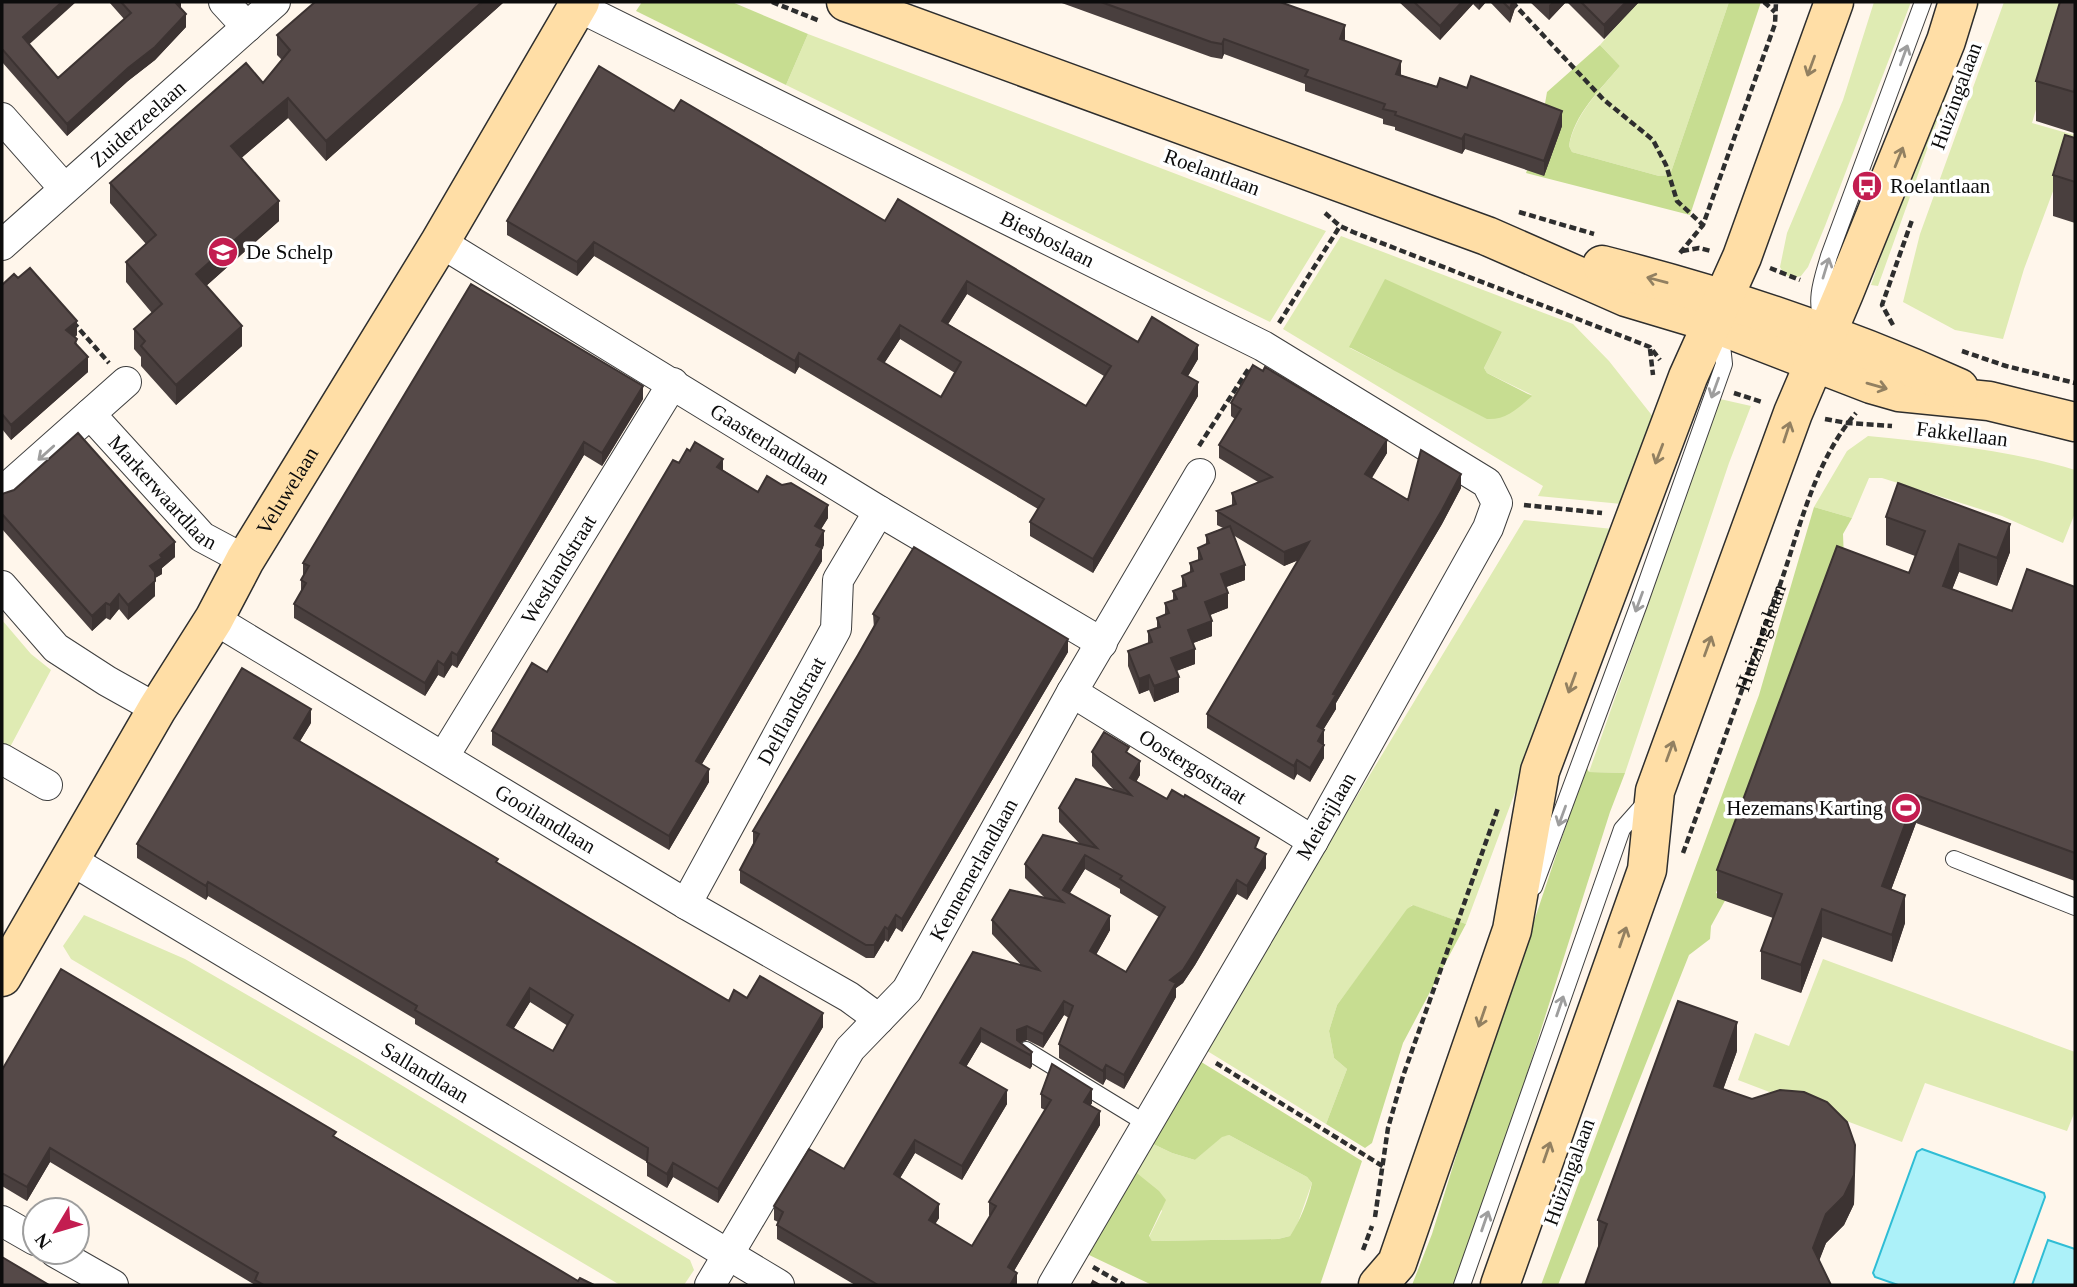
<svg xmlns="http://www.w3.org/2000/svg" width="2077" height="1287" font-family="Georgia,serif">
<rect width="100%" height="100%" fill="#fff6eb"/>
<path fill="#dfebb3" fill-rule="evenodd" d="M1637 2H1729L1670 175 1659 176 1572 152 1569 146C1575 114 1600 90 1620 66L1600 45Z
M1874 2H1911L1825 226 1808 267 1801 276 1793 278 1784 274 1780 267 1787 233 1843 100Z
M1968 2H1980L1878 286 1871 285Z
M2004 2H2068L2032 123 2074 135 2024 269 2003 339 1955 330 1903 302 1920 234Z
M808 34 1326 231 1270 322 786 85Z
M1341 236 1573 324 1609 361 1654 418 1622 504 1538 496 1543 486 1283 329ZM1502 332 1484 368 1487 373 1532 395 1391 369 1350 348Z
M1720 399 1751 406 1729 463 1625 773 1589 772Z
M1868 436C1937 443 2009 450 2075 470V513L2063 543 2002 516 1882 478H1869L1852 518 1814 507 1847 451Z
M1524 520 1613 529 1466 924 1412 905 1337 1005 1329 1031 1334 1058 1347 1069 1326 1124 1204 1049Z
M2 620 31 654 51 670 8 751 2 745Z
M84 915 185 959 360 1060 690 1260 694 1270 684 1285H620L71 959 63 946Z
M1823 959 2075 1052V1111L2067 1131 1925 1083 1902 1142 1738 1080 1755 1033 1789 1046Z
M1229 1135 1307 1177 1312 1183 1296 1228 1290 1236 1278 1239 1152 1241 1149 1237 1162 1211 1133 1170 1149 1142 1172 1153 1195 1160 1222 1136Z"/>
<path fill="#c7dd91" d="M642 2H732L808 34 786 85 636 11Z
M1729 2H1761L1690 215 1526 173 1540 133 1547 92 1600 45 1620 66C1600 90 1574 114 1569 146L1572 152 1659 176 1670 175Z
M1385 279 1502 332 1484 368 1487 373 1532 396C1518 408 1507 420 1487 419L1349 347Z
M1814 507 1852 518 1843 534 1844 561 1801 662 1716 893 1727 897 1711 926 1710 939 1689 955 1558 1285H1541L1759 695Z
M1586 766 1589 772 1625 773 1610 812 1498 1165 1457 1285H1412L1432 1234 1466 1124Z
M1413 905 1466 924 1403 1043 1372 1143 1365 1148 1326 1124 1347 1069 1334 1058 1329 1031 1337 1005 1407 909Z
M1198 1060 1362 1161 1320 1285H1152L1087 1254 1133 1170 1159 1191 1166 1200 1149 1236 1152 1241 1278 1239 1290 1236C1300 1221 1308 1201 1312 1183L1307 1177 1229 1135 1222 1137 1195 1160 1172 1153 1149 1142Z"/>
<path fill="#acf1f9" stroke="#2fbdd5" stroke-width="2" d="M1922 1149 2044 1193 2045 1197 2013 1285H1898L1875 1277 1873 1273 1917 1152Z
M2048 1240 2075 1249V1285H2032Z"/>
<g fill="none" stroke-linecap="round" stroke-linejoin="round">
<g stroke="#3f3f3f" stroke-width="18">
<path id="lane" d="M1823 322C1814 299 1823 278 1829 256L1923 2
M1954 859 2075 907
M1534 887 1639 604 1724 364 1722 345 1715 329
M1026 1050 1147 1124
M1462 1285 1622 829 1646 802"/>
</g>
<g stroke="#3f3f3f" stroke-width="32">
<g id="street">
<path d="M224 2 247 27"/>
<path id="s2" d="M577 6 1263 346 1487 483 1497 503 1488 528 1313 841 1053 1285"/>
<path d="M2 118 64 188"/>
<path id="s3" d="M440 242 879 511 1102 643"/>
<path id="s4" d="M2 245 275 2"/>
<path id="s5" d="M90 414 202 537 245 560"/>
<path d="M2 492 126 382"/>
<path d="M2 586 56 648 107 681 157 709"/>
<path id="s6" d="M214 619 686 904 849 997 879 1019"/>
<path id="s7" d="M1072 692 1313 841"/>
<path id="s8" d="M444 756 673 383"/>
<path d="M2 759 47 785"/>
<path id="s9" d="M71 860 779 1285"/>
<path id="s10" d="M686 904 836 629 838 580 879 511"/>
<path d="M2 1221 35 1240"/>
<path d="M55 1252 113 1285"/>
<path id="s11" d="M710 1285 850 1049 907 990 1072 692 1200 474"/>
</g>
</g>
<g stroke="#2e2e2e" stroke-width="41">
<g id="secondary">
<path d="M846 2 1487 236 1626 297 1713 323 1871 384 1899 392 1989 401 2075 422"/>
<path d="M1602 265C1724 296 1844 336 1959 388"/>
<path id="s12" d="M2 977 157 709 214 619 245 560 440 242 580 2"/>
<path d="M1378 1285 1397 1263 1512 930 1540 771 1688 377 1742 257 1834 2"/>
<path d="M1500 1285 1647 870 1655 791 1793 413 1844 293 1946 41 1958 2"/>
</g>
</g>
<g stroke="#2e2e2e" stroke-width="4.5" stroke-dasharray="7 3.5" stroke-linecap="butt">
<path d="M772 2 820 21"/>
<path d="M1512 2 1603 99 1653 140 1666 165 1677 201 1703 225"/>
<path d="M1764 2 1775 12"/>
<path d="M1519 212 1594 234"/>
<path d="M1325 213 1340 226 1353 232 1650 347 1660 360"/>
<path d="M1682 251 1699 248 1711 251"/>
<path d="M1680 253 1703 225 1775 24 1776 2"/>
<path d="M1770 268 1800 280"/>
<path d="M73 322 109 363"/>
<path d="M1279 323 1340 226"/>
<path d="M1893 325 1882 305 1912 220"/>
<path d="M1650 349 1653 375"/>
<path d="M1962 351 2006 366 2075 383"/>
<path d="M1734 393 1762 402"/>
<path d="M1825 419 1847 423 1892 426"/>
<path d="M1199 446 1249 368"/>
<path d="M1524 505 1602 513"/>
<path id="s1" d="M1683 853C1716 763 1748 672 1781 582 1801 524 1815 461 1856 413"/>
<path d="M1216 1063 1384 1167"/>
<path d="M1375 1217 1388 1128 1403 1076 1498 808"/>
<path d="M1363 1250 1372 1226"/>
<path d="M1093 1267 1124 1285"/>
</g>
<use href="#lane" stroke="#fff" stroke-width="16"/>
<use href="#street" stroke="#fff" stroke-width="30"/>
<use href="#secondary" stroke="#ffdea6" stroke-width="38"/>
</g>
<path fill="#493f3e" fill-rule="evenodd" d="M2 2 29 44 58 78 124 19 109 2H181V9L186 27 155 60 128 81 67 136 2 62Z
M315 2H504L326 161 288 118 241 158 279 221 206 286 242 346 176 405 141 366V357L134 349V329L152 313 126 282V262L146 244 110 203V183L263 83 282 60 277 55V35Z
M1059 2H1280L1401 75 1562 126 1544 176 1465 149 1462 154 1395 130V127L1383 124V119L1305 91V84L1224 54 1222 59 1211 57Z
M1399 2H1486L1479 10 1473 4 1440 40Z
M1490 2H1517L1510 23Z
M1530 2H1566L1549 20Z
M1567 2H1639L1604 39Z
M2075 2V129L2074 133 2036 121V81Z
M674 111 885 221 1138 342 1198 359 1188 376 1198 396 1093 573 1030 536V522L1038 509 799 367 795 374 594 256 577 276 507 235V221ZM967 294 1104 376 1086 406 948 324ZM900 339 955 373 941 397 884 363Z
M2075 138V223L2053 216V175Z
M2 285 77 335 75 337 77 345 88 372 11 440 2 429Z
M643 399 602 466 584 455 457 668 452 665 444 678 438 675 425 696 294 618V604L301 592V580L303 576V563Z
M1231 403 1387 453 1372 478 1408 500 1461 488 1442 524 1336 703V709L1323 730 1324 758 1310 782 1297 774 1294 780 1207 728V714L1298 560 1284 566 1233 535 1245 580 1226 587 1228 608 1210 615 1212 636 1193 643 1195 664 1176 671 1179 692 1154 702 1149 690 1139 694 1128 666V651L1148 643V631L1157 628V618L1165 615V603L1173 600V591L1182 588V576L1190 572V563L1198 560V548L1206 544V535L1223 528 1217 525V511L1232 505V493L1258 482 1219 458V445L1235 419 1231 416Z
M723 470 758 492 828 518 821 529 824 545 822 549V561L702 764 709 782 669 850 492 745V731L547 672Z
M2 494 175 557 162 568V574L155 578V596L128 620 119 609 110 620 106 618 92 631 2 529Z
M1886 517 2010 552 1997 586 1959 572 1952 589 2012 611 2075 587V881L1916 823 1891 890 1905 923 1892 962 1822 937 1801 993 1761 979V951L1773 918 1717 898V870L1909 573 1915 556 1886 545Z
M873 614 1068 652 902 932 896 928 888 942 885 940 874 958H866L740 883V870L753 844V831L874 628Z
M311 723 300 741 498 864 729 1001 747 998 823 1027 718 1203 673 1177 667 1188 647 1176V1162L415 1024V1019L208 896 206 900 137 858V844ZM530 1002 568 1026 553 1051 514 1028Z
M1092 752 1129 754 1140 775 1136 782 1259 850 1266 868 1247 900 1237 894 1195 965 1183 983 1176 988V997L1124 1089 1106 1079 1103 1085 1059 1058V1044L1069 1018 1064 1015 1043 1048 1027 1040 1020 1043 1032 1052V1066L1030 1069 981 1042 966 1067 1007 1104 992 1129 962 1180 915 1153 900 1178 939 1218 935 1224 972 1246 990 1216 989 1215V1202L1045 1110 1041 1108V1094L1092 1103 1090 1106 1100 1125 1014 1271 1017 1285H855L777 1239V1225L778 1222 774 1220V1206L844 1169 1022 966 992 934V920L1046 899 1025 878V864L1080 844 1059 822V808L1114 790 1092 766ZM1085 869 1120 889V893L1159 917 1126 972 1096 955 1110 930 1070 893Z
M1737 1051 1723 1089 1855 1174 1854 1204 1844 1225 1826 1243 1819 1260 1598 1249V1220Z
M2 1070 336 1137 578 1281 594 1285H255L50 1162 27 1201 2 1186Z"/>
<path fill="#3c3332" d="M62 2H76L23 50V37Z
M175 2H181V9Z
M482 2H504L326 161V141Z
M1462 2H1473V4L1440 40V26Z
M1479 2H1486L1479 10Z
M1512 2H1517L1510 23V9Z
M1553 2H1566L1549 20V5Z
M1626 2H1639L1604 39V25Z
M186 14V27L155 60 128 81 67 136V124Z
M1345 25V40L1340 39Z
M1224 39V54L1222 59V44Z
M1401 61V76L1396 74Z
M2075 88V129L2074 133V92Z
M288 98V118L231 167V146Z
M1562 111V126L1544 176V161Z
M1465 134V149L1462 154V139Z
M279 201V221L196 295V274Z
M594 242V256L577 276V262Z
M967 281V294L942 334V321Z
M77 321V335L66 345V330Z
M900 325V339L878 373V359Z
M242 326V346L176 405V385Z
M1198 345V359L1182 386V373Z
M799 353V367L795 374V361Z
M88 357V372L11 440V425Z
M1198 382V396L1093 573V559Z
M643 386V399L602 466V453Z
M1387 440V453L1365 488V474Z
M584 442V455L457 668V655Z
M723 459V472L717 467Z
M1461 474V488L1442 524 1336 703V709L1317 740V726L1333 694Z
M828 505V518L815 539V526Z
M2010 524V552L1997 586V558Z
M824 531V545L822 549V561L696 774V761Z
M175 542V557L162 568V574L150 581V566L160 555Z
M1309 542V556L1284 566V552Z
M1959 544V572L1943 613V586Z
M1245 565V580L1221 589V574Z
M155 581V596L128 620V605Z
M1228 593V608L1205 617V602Z
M119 594V609L110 620V605Z
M106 603V618L92 631V616Z
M1212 621V636L1188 645V630Z
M1068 639V652L902 932V919Z
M1195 649V664L1171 673V658Z
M452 652V665L444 678V665Z
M438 661V675L425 696V683Z
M1149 675V690L1139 694V679Z
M1179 677V692L1154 702V686Z
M311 709V723L294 751V738Z
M1324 730V758L1310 782V768L1318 741Z
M1297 760V774L1294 780V766Z
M1140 761V775L1130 792V778Z
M709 769V782L669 850V836Z
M1916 795V823L1882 914V886Z
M1266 854V868L1247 900V886Z
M1085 855V869L1063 904V890Z
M1237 880V894L1195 965 1183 983 1176 988V997L1124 1089V1075L1170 980Z
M208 882V896L206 900V886Z
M1905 895V923L1892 962V935Z
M1822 909V937L1801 993V965Z
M896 915V928L888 942V929Z
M1110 916V930L1090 965V951Z
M885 927V940L874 958V945Z
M530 988V1002L507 1039V1025Z
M1064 1001V1015L1043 1048V1034Z
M823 1013V1027L718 1203V1189Z
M1737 1022V1051L1714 1115V1086Z
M1027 1026V1040L1017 1044V1048V1030Z
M981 1028V1042L960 1077V1063Z
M1032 1052V1066L1030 1069V1055Z
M1106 1065V1079L1103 1085V1071Z
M1092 1089V1103L1084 1116V1102Z
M1007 1090V1104L962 1180V1166Z
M1100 1111V1125L1008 1281V1267Z
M915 1140V1153L894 1188V1174Z
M1855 1145 1854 1204 1844 1225 1826 1243 1813 1277V1248L1826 1214Z
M50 1148V1162L27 1201V1187Z
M673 1163V1177L667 1188V1174Z
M939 1204V1218L929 1234V1220Z
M1017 1273V1285H1010Z"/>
<path fill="#554948" stroke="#3c3332" stroke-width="2" fill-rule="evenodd" d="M2 2H62L23 37 58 78 131 13 121 2H175L186 14 155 47 128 68 67 124 2 49Z
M315 2H482L326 141 288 98 231 146 279 201 196 274 242 326 176 385 141 346 145 341 134 329 162 304 126 262 156 235 110 183 246 63 263 83 290 50 277 35Z
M1101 2H1280L1345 25 1340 39 1401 61 1396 74 1437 87 1440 78 1467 88 1471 76 1562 111 1544 161 1465 134 1462 139 1395 115 1396 112 1383 109 1385 104 1305 76 1308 70 1224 39 1222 44 1211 42Z
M1414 2H1462L1440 26Z
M1503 2H1512L1510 9Z
M1581 2H1626L1604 25Z
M2060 2H2075V88L2074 92 2036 81Z
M599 66 674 111 681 100 885 221 898 199 1138 342 1152 317 1198 345 1182 373 1198 382 1093 559 1030 522 1044 499 799 353 795 361 594 242 577 262 507 221ZM967 281 1111 366 1086 406 942 321ZM900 325 961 362 941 397 878 359Z
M2065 135 2075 138V182L2053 175Z
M30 268 77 321 66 330 77 339 75 343 88 357 11 425 2 414V285L14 274 18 278Z
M471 284 643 386 602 453 584 442 457 655 452 652 444 665 438 661 425 683 294 604 306 583 301 580 309 566 303 563Z
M1253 365 1263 371 1265 367 1387 440 1365 474 1408 500 1421 450 1461 474 1442 510 1333 694 1336 695 1317 726 1324 730 1318 741 1324 745 1310 768 1297 760 1294 766 1207 714 1309 542 1284 552 1217 511 1236 504 1232 493 1272 477 1219 445 1241 409 1231 403Z
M78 433 175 542 160 555 162 558 150 566 155 572V581L128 605 119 594 110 605 106 603 92 616 2 514V494L14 490Z
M695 442 723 459 717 467 758 492 767 476 782 485 791 483 828 505 815 526 824 531 816 545 822 548 696 761 709 769 669 836 492 731 532 663 547 672 673 460 679 463 687 449 690 451Z
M1898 483 2010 524 1997 558 1959 544 1943 586 2012 611 2027 569 2075 587V853L1916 795 1882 886 1905 895 1892 935 1822 909 1801 965 1761 951 1782 894 1717 870 1837 546 1909 573 1925 531 1886 517Z
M1230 526 1245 565 1221 574 1228 593 1205 602 1212 621 1188 630 1195 649 1171 658 1179 677 1154 686 1149 675 1139 679 1128 651 1152 642 1148 631 1160 627 1157 618 1169 613 1165 603 1177 599 1173 591 1186 586 1182 576 1193 571 1190 563 1202 559 1198 548 1209 543 1206 535Z
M914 547 1068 639 902 919 896 915 888 929 885 927 874 945H866L740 870 759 834 753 831 858 655 879 618 873 614Z
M242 668 311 709 294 738 498 859 496 862 589 918 729 1001 734 990 747 998 760 976 823 1013 718 1189 673 1163 667 1174 647 1162 648 1148 415 1010 417 1006 208 882 206 886 137 844ZM530 988 573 1015 553 1051 507 1025Z
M1104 732 1129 747 1126 752 1140 761 1130 778 1167 799 1172 790 1184 797 1185 795 1259 838 1255 848 1266 854 1247 886 1237 880 1195 951 1183 970 1170 980 1176 983 1124 1075 1106 1065 1103 1071 1059 1044 1073 1006 1064 1001 1043 1034 1027 1026 1017 1030V1040L1032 1052 1030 1055 981 1028 960 1063 1007 1090 992 1115 962 1166 915 1140 894 1174 939 1204 929 1220 972 1246 996 1206 989 1202 1051 1100 1041 1094 1052 1064 1092 1089 1084 1102 1100 1111 1008 1267 1017 1273 1010 1285H878L777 1225 783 1212 774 1206 809 1149 844 1169 973 952 1039 970 992 920 1010 890 1063 902 1025 864 1043 835 1097 848 1059 808 1076 779 1131 795 1092 752ZM1085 855 1122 876 1120 879 1165 907 1126 972 1090 951 1110 916 1063 890Z
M61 969 336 1132 333 1136 514 1243 578 1281 580 1278 594 1285H264L255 1280 258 1273 50 1148 27 1187 2 1173V1070Z
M1678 1001 1737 1022 1714 1086 1752 1099 1780 1090 1804 1092 1827 1102 1847 1122 1855 1145 1854 1175 1844 1196 1826 1214 1813 1248 1831 1285H1585L1607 1224 1598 1220Z
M2 1257 49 1285H2Z
M1093 1281 1100 1285H1091Z"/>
<defs><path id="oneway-shaft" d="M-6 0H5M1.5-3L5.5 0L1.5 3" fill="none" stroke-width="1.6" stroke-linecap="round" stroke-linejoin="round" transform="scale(1.75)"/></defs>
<g stroke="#9e9e9e">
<use href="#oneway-shaft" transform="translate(1904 55) rotate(-70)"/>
<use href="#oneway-shaft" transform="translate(1826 268) rotate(-73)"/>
<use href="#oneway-shaft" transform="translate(1715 388) rotate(110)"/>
<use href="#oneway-shaft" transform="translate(46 453) rotate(138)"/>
<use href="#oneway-shaft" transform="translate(1639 602) rotate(110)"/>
<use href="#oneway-shaft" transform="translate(1562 816) rotate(110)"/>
<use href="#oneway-shaft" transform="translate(1560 1006) rotate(-71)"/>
<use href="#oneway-shaft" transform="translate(1485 1221) rotate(-71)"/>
</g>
<g stroke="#928061">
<use href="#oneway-shaft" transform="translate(1811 66) rotate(110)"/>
<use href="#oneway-shaft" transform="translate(1899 157) rotate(-68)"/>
<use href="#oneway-shaft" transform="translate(1657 280) rotate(-165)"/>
<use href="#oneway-shaft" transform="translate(1877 386) rotate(16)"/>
<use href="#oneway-shaft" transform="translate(1787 432) rotate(-72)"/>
<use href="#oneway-shaft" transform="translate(1659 454) rotate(111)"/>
<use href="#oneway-shaft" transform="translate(1708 646) rotate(-70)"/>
<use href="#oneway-shaft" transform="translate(1572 683) rotate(110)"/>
<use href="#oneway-shaft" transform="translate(1670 751) rotate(-70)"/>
<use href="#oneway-shaft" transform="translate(1623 937) rotate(-71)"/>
<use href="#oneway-shaft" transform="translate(1482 1017) rotate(109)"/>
<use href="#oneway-shaft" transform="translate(1547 1152) rotate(-71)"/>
</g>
<defs>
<g id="bus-disc" transform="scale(1.575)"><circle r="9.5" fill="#c31d50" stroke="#fff"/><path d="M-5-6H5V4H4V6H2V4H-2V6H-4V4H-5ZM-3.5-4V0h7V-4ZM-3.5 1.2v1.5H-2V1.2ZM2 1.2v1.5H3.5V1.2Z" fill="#fff"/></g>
<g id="school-disc" transform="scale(1.575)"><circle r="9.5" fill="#c31d50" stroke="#fff"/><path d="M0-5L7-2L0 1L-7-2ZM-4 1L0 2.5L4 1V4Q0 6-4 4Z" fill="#fff"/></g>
<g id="stadium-disc" transform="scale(1.575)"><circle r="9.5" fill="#c31d50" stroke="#fff"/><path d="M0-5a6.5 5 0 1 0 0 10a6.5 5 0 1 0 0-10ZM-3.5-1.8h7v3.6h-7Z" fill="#fff"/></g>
</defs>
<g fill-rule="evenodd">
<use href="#bus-disc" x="1867" y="186"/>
<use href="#school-disc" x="223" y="252"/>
<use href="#stadium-disc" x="1906" y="808"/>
</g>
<g text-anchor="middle" stroke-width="7" stroke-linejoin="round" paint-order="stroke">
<g font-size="21" fill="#0c0c0c" stroke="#fff">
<text transform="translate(1956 96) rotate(-70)" y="7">Huizingalaan</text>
<text dy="7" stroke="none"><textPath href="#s4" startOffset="182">Zuiderzeelaan</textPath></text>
<text transform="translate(1212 172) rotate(20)" y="7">Roelantlaan</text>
<text dy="7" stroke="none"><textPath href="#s2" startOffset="525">Biesboslaan</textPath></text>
<text transform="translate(1962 434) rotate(7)" y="7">Fakkellaan</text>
<text dy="7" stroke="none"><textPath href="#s3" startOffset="387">Gaasterlandlaan</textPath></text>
<text dy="7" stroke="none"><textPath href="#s5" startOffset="107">Markerwaardlaan</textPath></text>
<text dy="7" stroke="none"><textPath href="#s12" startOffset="564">Veluwelaan</textPath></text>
<text dy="7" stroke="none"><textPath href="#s8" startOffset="219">Westlandstraat</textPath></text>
<text dy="7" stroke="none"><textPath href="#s1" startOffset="229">Huizingalaan</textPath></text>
<text dy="7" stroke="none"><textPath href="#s10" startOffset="220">Delflandstraat</textPath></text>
<text dy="7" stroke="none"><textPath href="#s7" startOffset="142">Oostergostraat</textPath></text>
<text transform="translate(1326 816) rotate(-60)" y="7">Meierijlaan</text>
<text dy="7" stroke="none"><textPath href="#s6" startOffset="387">Gooilandlaan</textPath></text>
<text dy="7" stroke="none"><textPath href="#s11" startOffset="494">Kennemerlandlaan</textPath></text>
<text dy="7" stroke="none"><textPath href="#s9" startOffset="413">Sallandlaan</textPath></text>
<text transform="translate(1569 1172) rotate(-70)" y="7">Huizingalaan</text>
</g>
<g font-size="21" fill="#0c0c0c" stroke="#fff" text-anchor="start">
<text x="1890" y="193">Roelantlaan</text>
<text x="246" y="259">De Schelp</text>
<text x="1883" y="815" text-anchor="end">Hezemans Karting</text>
</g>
</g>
<rect width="2077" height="1287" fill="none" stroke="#0c0c0c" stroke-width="7"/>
<g transform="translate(56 1231) rotate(232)"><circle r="33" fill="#ffffff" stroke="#9e9e9e" stroke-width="2"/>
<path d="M0-5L12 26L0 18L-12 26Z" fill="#c31d50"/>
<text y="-10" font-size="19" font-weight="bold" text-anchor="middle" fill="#0c0c0c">N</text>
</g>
</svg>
